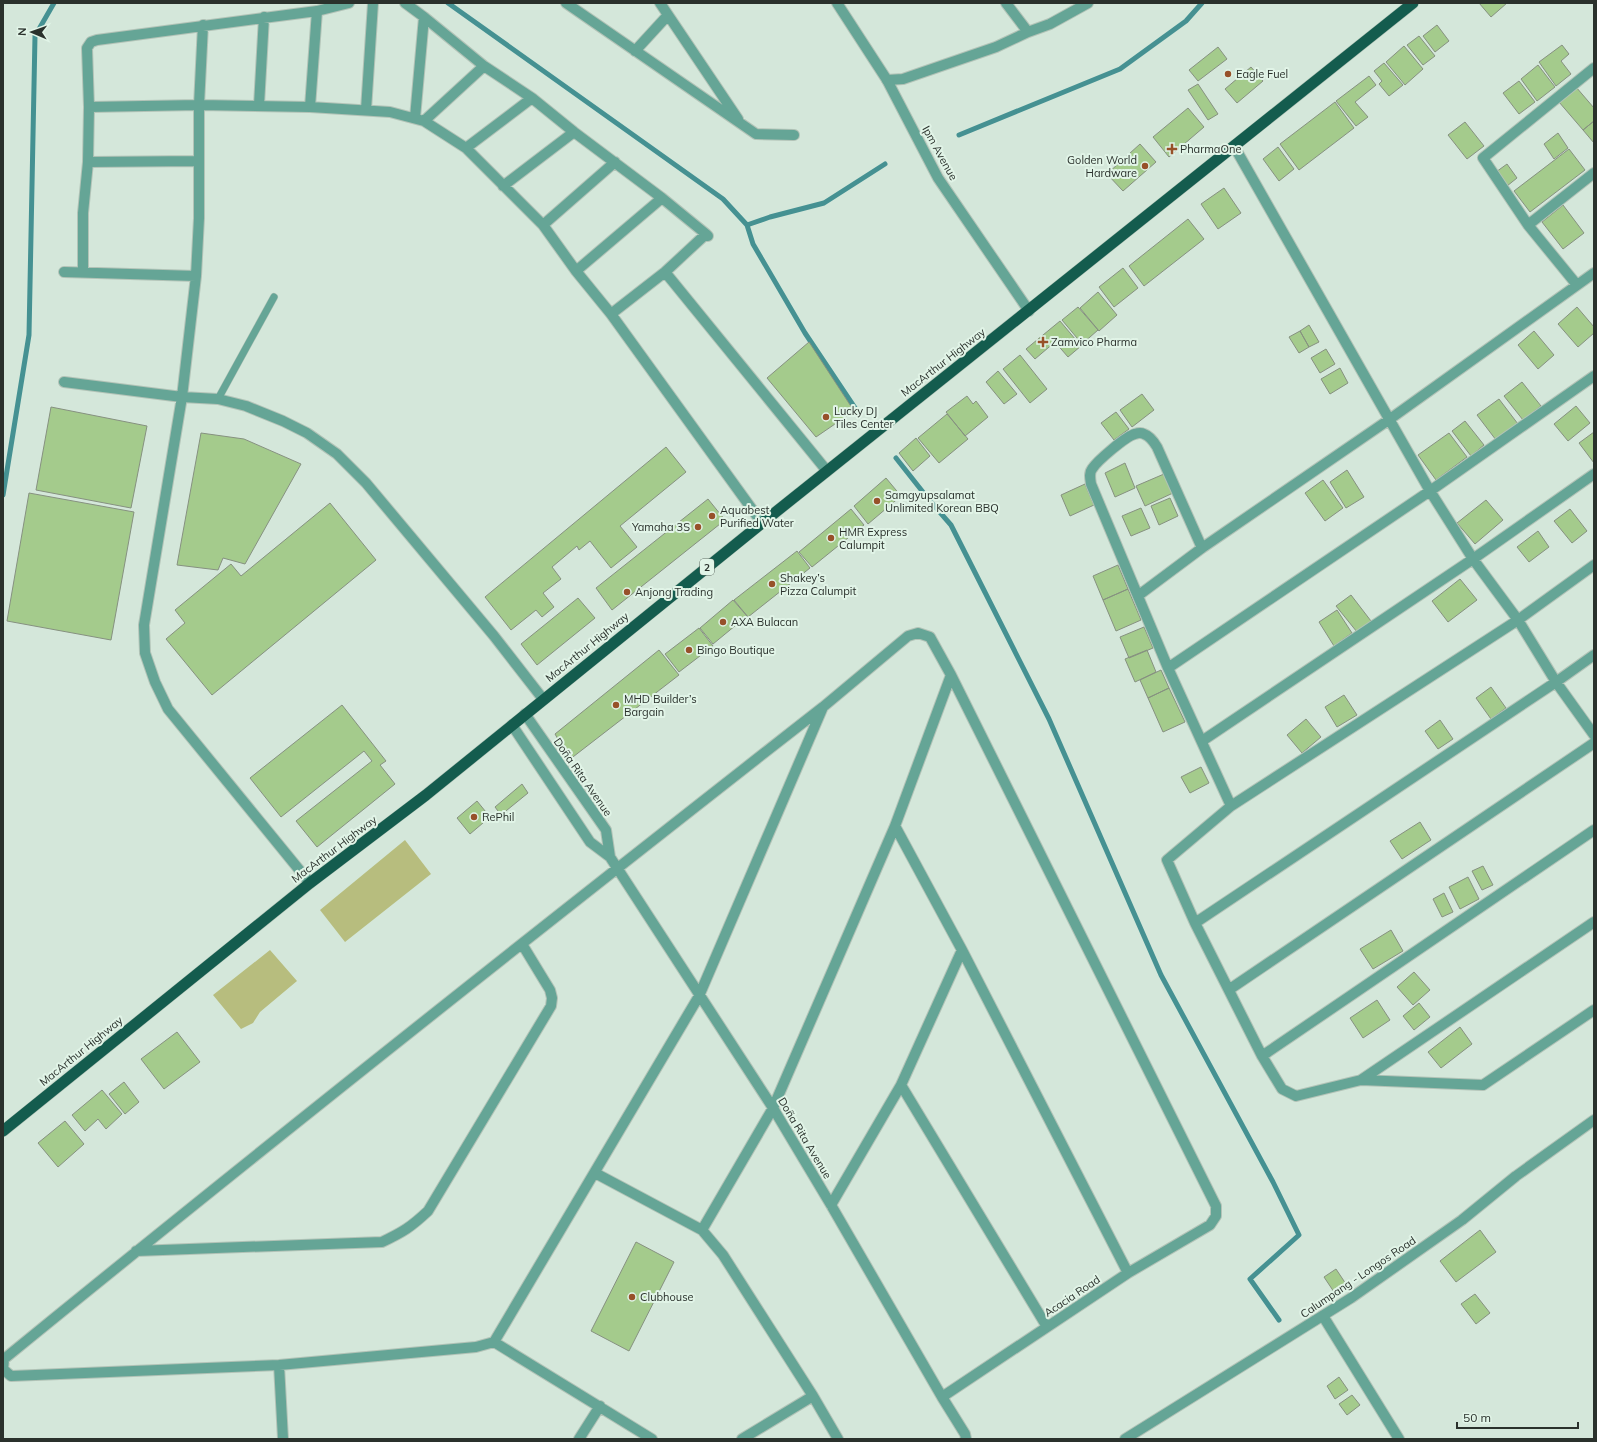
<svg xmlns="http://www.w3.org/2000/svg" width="1597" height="1442" font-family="Mulish,sans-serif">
<rect width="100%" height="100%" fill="#d4e7da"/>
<path fill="#b7bd7e" d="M405 840 431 874 345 942 320 910Z
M270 950 297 981 260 1012 253 1023 241 1029 213 995Z"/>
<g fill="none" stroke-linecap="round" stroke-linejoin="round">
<path stroke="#459192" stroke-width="5" d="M448 3 723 199 747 225 753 244 805 333 859 414
M959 135 1120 69 1186 21 1202 3
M747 225 770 217 824 203 885 164
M896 458 930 501 951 525 1049 719 1161 975 1273 1182 1299 1235 1250 1279 1279 1320
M3 495 29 335 35 36 54 3"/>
</g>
<path fill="#a4cb8c" stroke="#869180" d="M1479 3H1507L1491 17Z
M1437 25 1449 41 1435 52 1423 36Z
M1419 36 1435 56 1423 65 1407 45Z
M1562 45 1569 54 1561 61 1571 74 1556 86 1539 62Z
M1404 46 1423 69 1405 85 1386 62Z
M1218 47 1227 59 1198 81 1189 70Z
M1384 63 1403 85 1389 96 1379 84 1382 81 1374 71Z
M1538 65 1555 87 1537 101 1521 79Z
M1251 67 1263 81 1237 103 1225 89Z
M1369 76 1376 85 1355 102 1368 117 1356 126 1336 101Z
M1519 81 1535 102 1519 114 1503 93Z
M1198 84 1218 114 1208 120 1188 90Z
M1576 87 1594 108V121L1583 130 1559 102Z
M1335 102 1354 128 1299 170 1280 144Z
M1188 108 1204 127 1169 157 1153 137Z
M1594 121V143L1583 130Z
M1465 122 1484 146 1467 159 1448 135Z
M1558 133 1568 148 1554 159 1544 144Z
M1140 144 1156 162 1123 191 1107 174Z
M1278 147 1294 169 1279 181 1263 159Z
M1569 149 1585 170 1530 212 1514 191Z
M1507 164 1517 178 1507 186 1496 172Z
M1224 188 1241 213 1218 229 1201 204Z
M1563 205 1584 233 1563 249 1542 222Z
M1188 219 1204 239 1144 286 1129 266Z
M1123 268 1138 288 1114 307 1099 287Z
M1098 292 1117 315 1099 331 1080 308Z
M1078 307 1098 330 1082 344 1062 320Z
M1577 307 1594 327V333L1578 347 1558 324Z
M1060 321 1081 346 1068 357 1055 342 1035 359 1026 349Z
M1309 325 1319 342 1309 347 1300 331Z
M1300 331 1309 347 1299 353 1289 337Z
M1534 331 1554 355 1538 369 1518 345Z
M809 342 854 411 816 437 767 378Z
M1326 349 1335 364 1320 373 1311 358Z
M1020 355 1047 389 1030 403 1003 369Z
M1340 368 1348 383 1330 394 1321 379Z
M998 371 1017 394 1004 404 986 382Z
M1522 382 1541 406 1523 420 1504 396Z
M1142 394 1154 410 1132 427 1120 410Z
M967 396 973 404 976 401 988 417 965 436 946 412Z
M1499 399 1518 424 1496 440 1477 415Z
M1576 406 1590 423 1568 441 1554 424Z
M51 407 147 426 131 508 36 490Z
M1116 412 1129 429 1114 440 1101 423Z
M947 414 968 439 939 463 918 438Z
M1465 421 1484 445 1471 456 1452 431Z
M1594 432V463L1579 443Z
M201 433 244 439 301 464 245 564 223 558 218 570 177 565Z
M1449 433 1467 457 1436 480 1418 455Z
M916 438 930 456 913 471 899 453Z
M666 447 686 472 620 526 637 547 611 568 590 541 579 550 577 546 552 567 561 579 543 593 554 607 542 617 536 610 511 630 485 597Z
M1125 463 1135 488 1115 497 1105 473Z
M1347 470 1364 497 1346 508 1330 482Z
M1164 474 1173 493 1145 506 1136 486Z
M886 478 901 496 868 524 854 506Z
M1323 480 1343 508 1325 521 1305 493Z
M1085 484 1094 505 1070 516 1061 495Z
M29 493 134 512 111 640 7 621Z
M1170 498 1178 516 1159 525 1151 506Z
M708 499 725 520 612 610 596 588Z
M1486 500 1503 520 1475 544 1457 523Z
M330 503 376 560 212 695 166 639 185 623 175 610 231 564 241 576Z
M1141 508 1150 528 1131 536 1122 516Z
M851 509 864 525 812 567 799 552Z
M1570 509 1587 531 1572 543 1554 521Z
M1538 531 1549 547 1529 562 1517 547Z
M797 551 810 568 748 617 734 600Z
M1118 565 1128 589 1103 600 1093 576Z
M1460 579 1477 600 1448 622 1432 601Z
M1128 589 1141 620 1116 631 1103 600Z
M1351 595 1371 621 1357 632 1336 606Z
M578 598 595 618 537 665 521 644Z
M733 600 747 616 713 644 700 628Z
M1337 610 1352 633 1334 646 1319 622Z
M1144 627 1153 648 1129 658 1120 637Z
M699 628 713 646 679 672 665 654Z
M659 650 679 675 569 760 556 743 559 741 555 734Z
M1147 650 1156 672 1135 682 1125 659Z
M1161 670 1169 688 1148 698 1140 680Z
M1491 687 1506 708 1491 719 1476 698Z
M1169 688 1185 722 1163 732 1148 698Z
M1344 695 1357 715 1337 727 1325 707Z
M342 705 386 761 380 765 395 784 317 847 296 821 372 761 364 751 281 817 250 778Z
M1306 719 1321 737 1302 753 1287 735Z
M1440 720 1453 739 1438 749 1425 731Z
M1201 767 1209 783 1190 793 1181 777Z
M522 784 528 793 501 815 495 807Z
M477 801 490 817 470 834 457 818Z
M1420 822 1431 840 1402 859 1390 841Z
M1483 866 1493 885 1482 890 1472 871Z
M1468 877 1479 899 1460 909 1449 887Z
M1444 893 1453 912 1442 917 1433 899Z
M1391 930 1403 951 1373 969 1360 949Z
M1414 972 1430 990 1413 1005 1397 987Z
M1377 1000 1390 1020 1363 1038 1350 1018Z
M1419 1003 1430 1017 1414 1030 1403 1016Z
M1460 1027 1472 1044 1441 1068 1428 1052Z
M177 1032 200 1062 164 1089 141 1059Z
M124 1082 139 1102 125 1114 109 1094Z
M102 1090 122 1114 106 1129 98 1119 85 1131 72 1115Z
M65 1121 84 1144 58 1167 38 1143Z
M1480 1230 1496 1252 1456 1282 1440 1261Z
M636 1242 674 1262 629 1351 591 1331Z
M1336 1269 1346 1284 1334 1292 1324 1277Z
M1475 1294 1490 1313 1476 1324 1461 1304Z
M1339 1377 1348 1390 1335 1399 1327 1386Z
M1352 1395 1360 1405 1347 1415 1339 1404Z"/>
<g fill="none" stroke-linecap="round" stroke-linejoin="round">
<g stroke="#b2c3b7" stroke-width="8">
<path id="service" d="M218 399 274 297"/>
</g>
<g stroke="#b2c3b7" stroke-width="12">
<path id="minor" d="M405 3 424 17 484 66 532 98 574 132 662 198 706 234
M566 3 756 134 794 135
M660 3 738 119
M1006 3 1028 32
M203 25 199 105V218L196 276 182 397 144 625 145 653 155 682 168 709 310 883
M635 51 668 15
M887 80 903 79 996 47 1028 32 1050 24 1088 3
M259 105 264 17
M89 107 199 105 310 107 390 112 424 121 466 148 543 225 576 271 611 314 762 523
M310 107 317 11
M366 110 373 3
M415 118 424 17
M424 121 484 66
M1234 146 1430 491 1473 559 1518 620 1556 682 1594 735
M466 148 532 98
M88 162 198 161
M503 186 574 132
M543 225 615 162
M1528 225 1594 173
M576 271 662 198
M64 272 196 276
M665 272 827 471
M83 273V213L88 162 89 107 87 48 91 42 97 40 317 11 349 3
M1577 285 1528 225 1483 158 1594 68
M611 314 665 272 706 234 708 236
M64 382 182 397 218 399 246 406 283 421 307 433 337 454 366 483 494 636 543 699
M1202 548 1157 447C1154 442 1150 436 1144 434 1142 433 1138 433 1135 434 1126 436 1097 461 1092 469 1089 473 1090 478 1091 484L1168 668 1231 806
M1594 565 1518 620 1231 806 1167 860 1195 923 1262 1056 1282 1089 1296 1096 1361 1080 1483 1085 1594 1010
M1139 595 1202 548 1390 419 1594 273
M1168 668 1430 491 1594 376
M823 707C548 922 275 1138 4 1359L3 1369 11 1376 279 1365 476 1347 494 1342 699 996 823 707 908 636 918 633 930 637 951 675 1216 1206V1216L1210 1225 1128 1273 942 1397
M525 714 606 830 610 857
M512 725 590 842 610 857 773 1108 831 1205 942 1397 965 1434 966 1439
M1202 741 1473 559 1594 474
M895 826 962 950 1128 1273
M1195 923 1556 682 1594 655
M1230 989 1594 743
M1262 1056 1594 830
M1361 1080 1594 922
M901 1085 1047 1327
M595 1173 702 1230
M831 1205 901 1085 962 950
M136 1251 382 1242C403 1232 411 1227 428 1211L551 1006 552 998 550 990 522 944
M1323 1316 1399 1439
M494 1342 652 1439
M279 1365 283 1439
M579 1439 600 1406
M742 1439 813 1396
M838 1439 813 1396 723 1255 702 1230 773 1108 895 826 951 675"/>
</g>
<g stroke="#b2c3b7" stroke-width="12">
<path id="tertiary" d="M837 3 887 80 938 178 1029 311
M1125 1439 1351 1298 1462 1220 1516 1176 1594 1120"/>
</g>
<g stroke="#b2c3b7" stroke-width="12">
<path id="trunk" d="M3 1131 310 883 426 795 762 523 1413 3"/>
</g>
<use href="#service" stroke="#65a596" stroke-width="7"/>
<use href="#minor" stroke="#65a596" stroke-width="10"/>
<use href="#tertiary" stroke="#65a596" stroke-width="10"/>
<use href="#trunk" stroke="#145c4e" stroke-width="11"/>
</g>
<g fill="#975129" stroke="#e1f4e7" stroke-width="1.5">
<circle cx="1228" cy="74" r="4"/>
<path d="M1170 143h4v4h4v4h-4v4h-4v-4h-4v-4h4z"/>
<circle cx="1145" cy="166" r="4"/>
<path d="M1041 336h4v4h4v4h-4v4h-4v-4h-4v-4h4z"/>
<circle cx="826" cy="417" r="4"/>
<circle cx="877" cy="501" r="4"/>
<circle cx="712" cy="516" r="4"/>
<circle cx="698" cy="527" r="4"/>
<circle cx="831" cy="538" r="4"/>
<circle cx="772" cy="584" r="4"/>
<circle cx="627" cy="592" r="4"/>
<circle cx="723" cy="622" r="4"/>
<circle cx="689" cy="650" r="4"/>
<circle cx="616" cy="705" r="4"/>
<circle cx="474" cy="817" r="4"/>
<circle cx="632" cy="1297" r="4"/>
</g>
<g text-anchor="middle" stroke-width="4" stroke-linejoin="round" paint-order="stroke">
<rect fill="#e1f4e7" stroke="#616c64" stroke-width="1" x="700" y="559" width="14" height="16" rx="3"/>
<g font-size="10" font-weight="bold" fill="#2a312c">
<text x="707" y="571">2</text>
</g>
<g font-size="11" fill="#2a312c" stroke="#e1f4e7" text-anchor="start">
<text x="1236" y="78">Eagle Fuel</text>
<text x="1180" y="153">PharmaOne</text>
<text x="1137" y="164" text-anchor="end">Golden World<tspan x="1137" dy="13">Hardware</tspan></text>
<text x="1051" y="346">Zamvico Pharma</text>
<text x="834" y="415">Lucky DJ<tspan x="834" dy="13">Tiles Center</tspan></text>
<text x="885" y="499">Samgyupsalamat<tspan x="885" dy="13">Unlimited Korean BBQ</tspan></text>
<text x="720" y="514">Aquabest<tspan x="720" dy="13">Purified Water</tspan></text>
<text x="690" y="531" text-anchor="end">Yamaha 3S</text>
<text x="839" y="536">HMR Express<tspan x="839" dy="13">Calumpit</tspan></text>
<text x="780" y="582">Shakey’s<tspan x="780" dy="13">Pizza Calumpit</tspan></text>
<text x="635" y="596">Anjong Trading</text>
<text x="731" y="626">AXA Bulacan</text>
<text x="697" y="654">Bingo Boutique</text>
<text x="624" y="703">MHD Builder’s<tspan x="624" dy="13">Bargain</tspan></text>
<text x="482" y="821">RePhil</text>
<text x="640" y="1301">Clubhouse</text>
</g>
<g font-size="11" fill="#2a312c" stroke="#e1f4e7">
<text transform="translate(940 153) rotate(61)" y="4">Ipm Avenue</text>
<text transform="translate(943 362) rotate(-38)" y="4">MacArthur Highway</text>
<text transform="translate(587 647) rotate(-39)" y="4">MacArthur Highway</text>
<text transform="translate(583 777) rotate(55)" y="4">Doña Rita Avenue</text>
<text transform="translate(334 849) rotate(-37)" y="4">MacArthur Highway</text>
<text transform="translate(81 1051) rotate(-39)" y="4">MacArthur Highway</text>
<text transform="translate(805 1138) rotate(59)" y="4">Doña Rita Avenue</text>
<text transform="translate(1358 1277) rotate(-34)" y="4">Calumpang - Longos Road</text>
<text transform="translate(1072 1296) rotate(-34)" y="4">Acacia Road</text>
</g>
</g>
<rect width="1597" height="1442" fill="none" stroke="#2a312c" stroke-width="8"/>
<g transform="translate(32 32) rotate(272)" stroke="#e1f4e7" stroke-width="3" paint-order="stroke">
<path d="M0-3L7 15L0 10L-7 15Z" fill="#2a312c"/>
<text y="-6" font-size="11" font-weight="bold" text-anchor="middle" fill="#2a312c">N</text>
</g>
<path d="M1457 1422v6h121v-6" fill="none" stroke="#2a312c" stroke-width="2"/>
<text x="1463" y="1422" font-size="12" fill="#2a312c" stroke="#e1f4e7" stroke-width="3" paint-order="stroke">50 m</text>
</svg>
